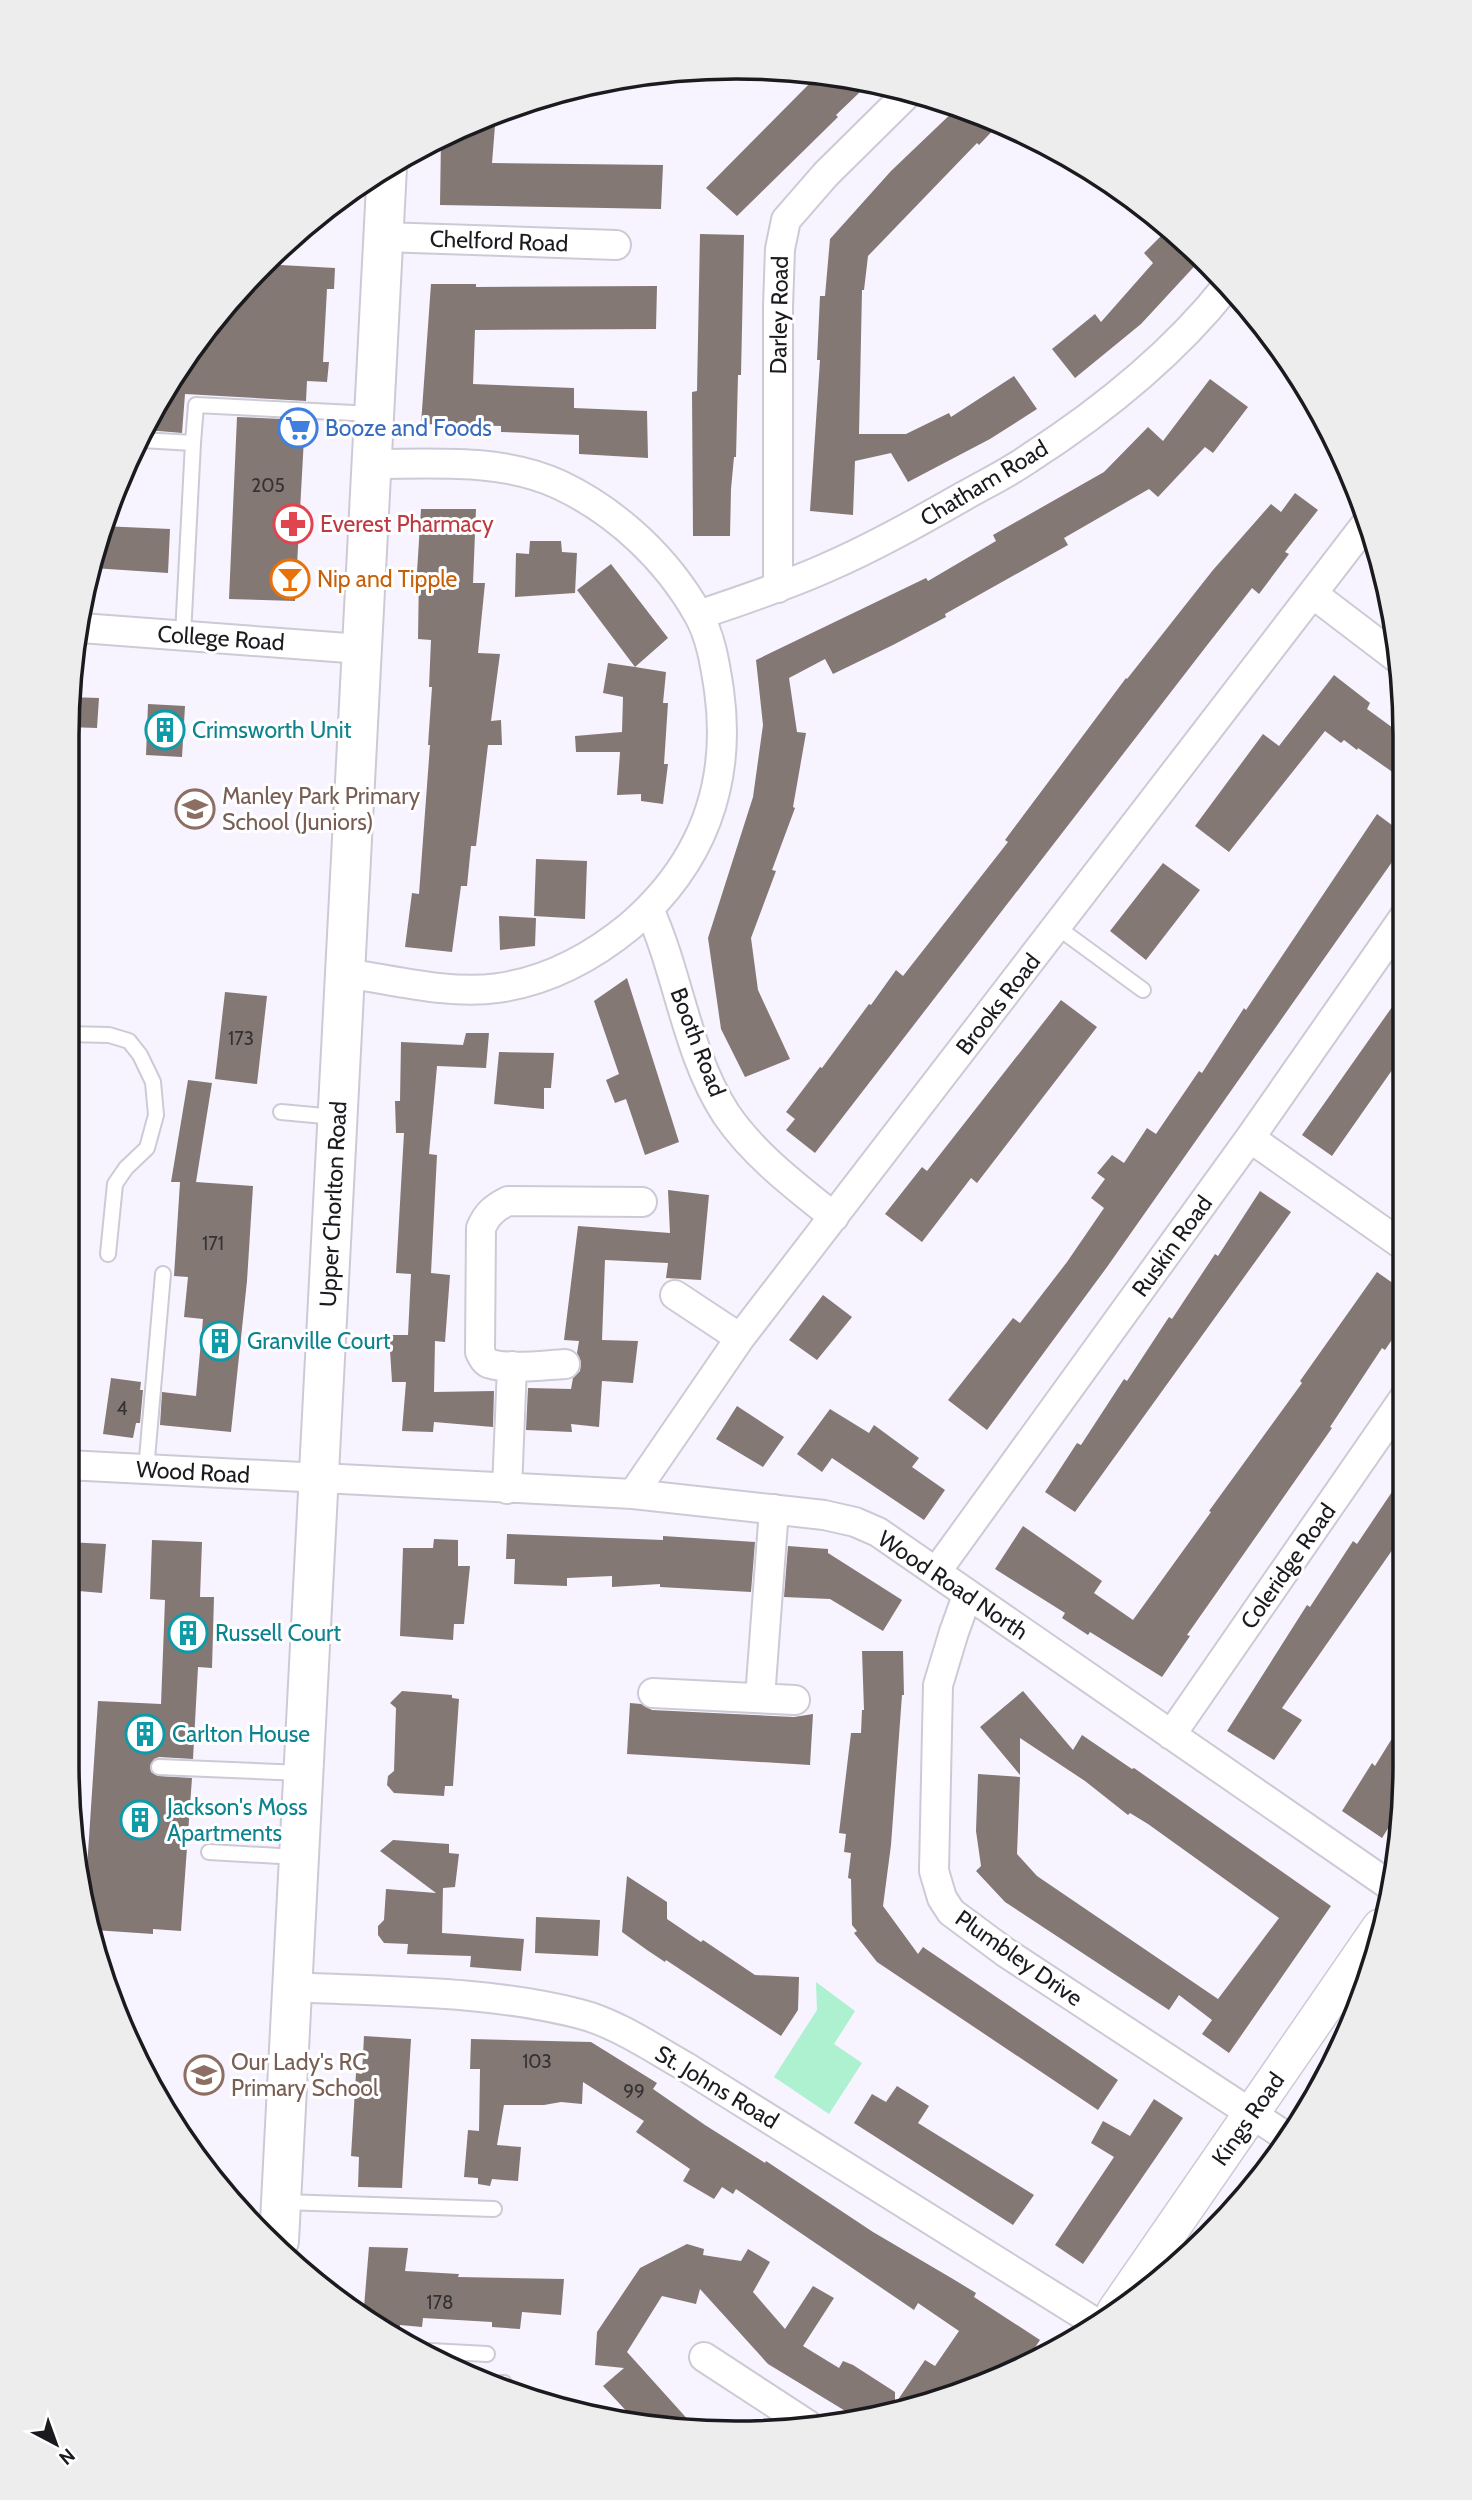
<svg xmlns="http://www.w3.org/2000/svg" width="1472" height="2500" font-family="Cabin,sans-serif">
<rect width="100%" height="100%" fill="#f7f3ff"/>
<path fill="#aef1d0" d="M816 1982 855 2011 834 2044 862 2063 829 2114 774 2077 817 2010Z"/>
<path fill="#847875" d="M818 75 868 80 858 90 860 92 836 115 838 117 737 216 706 188Z
M958 107 1001 122 979 145 977 143 868 256 864 290H862L859 434H906L949 413 951 417 1014 376 1037 409 990 439 908 482 891 453 855 461 853 515 810 511 820 360H817L820 296H825L830 239 891 171Z
M496 113 492 163 663 165 661 209 440 205 441 138 479 118Z
M1168 229 1203 257 1141 324 1075 378 1052 349 1095 314 1101 322 1153 263 1144 253Z
M700 234 744 235 741 375H738L736 457H734L731 489 730 536H693L692 392 697 391Z
M262 264 335 268 334 289H327L323 362H329L327 382 307 381 306 401 185 394 182 433 147 430 179 364Z
M431 284H476V287L657 286 656 329 475 330 473 384 574 388V408L647 411 648 458 579 454V435L501 432V426L421 424Z
M1210 379 1248 407 1213 453 1205 447 1158 497 1149 489 1064 538 1068 545 945 614 946 617 893 645 833 674 825 659 789 678 797 732 806 733 793 807 795 808 772 870 776 871 751 938 758 990 790 1059 745 1077 721 1029 708 938 753 797 763 725 756 660 926 578 928 581 996 541 993 535 1104 472 1148 427 1163 441Z
M237 417 305 420 295 601 229 599Z
M1295 493 1318 510 1285 552 1289 554 1259 594 1252 588 1208 644 815 1153 786 1130 795 1119 786 1112 820 1067 822 1068 869 1004 871 1005 896 970 903 976 1008 842 1005 840 1126 678 1127 679 1213 570 1271 504 1281 512Z
M421 509H476L473 583H485L478 653 500 654 491 721 501 720 502 745H488L476 846H471L467 886H461L452 952 405 947 412 893 419 894 430 745H428L432 687H429L431 640 418 639 419 572H417Z
M101 526 170 529 168 573 93 568Z
M530 541H561L562 552 577 553 575 593 515 597 516 553 529 554Z
M611 564 668 638 635 667 666 672 663 703H668L664 764H668L663 804 641 801V794L617 795 620 752H576L575 736 622 732 623 697 603 693 608 663 635 667 577 590Z
M1334 675 1370 703 1367 709 1404 736V780L1358 748 1357 750 1344 740 1341 743 1325 731 1229 852 1195 826 1263 734 1279 746Z
M68 697 99 698 97 728 68 727Z
M148 704 185 706 182 757 146 755Z
M1377 814 1404 834V845L1107 1267 987 1430 948 1400 1013 1318 1020 1323 1067 1262 1104 1208 1091 1198 1105 1179 1097 1173 1112 1155 1124 1163 1147 1128 1156 1134 1199 1071 1202 1073 1244 1008 1246 1010Z
M536 859 587 861 585 919 534 916Z
M1163 863 1200 890 1146 960 1110 931Z
M499 916 536 918 535 946 500 950Z
M627 978 679 1142 645 1155 626 1099 615 1103 606 1080 619 1074 594 1001Z
M1404 990V1053L1332 1156 1302 1135Z
M225 992 267 996 257 1084 215 1079Z
M1061 1000 1097 1027 977 1183 971 1178 922 1242 885 1214 922 1167 927 1171Z
M466 1033H489L486 1068 437 1066 429 1154 437 1155 431 1273 450 1275 445 1342 435 1341 434 1392 494 1391 493 1427 434 1422 433 1432 402 1431 406 1382H392L389 1335H408L411 1274 396 1273 404 1133H396L395 1101H400L401 1042 463 1045Z
M499 1052 554 1053 551 1088H544V1109L494 1104Z
M188 1080 212 1083 196 1182 253 1186 247 1281 231 1432 160 1425 162 1392 196 1396 203 1319 184 1317 188 1277 174 1276 180 1182H171Z
M668 1190 709 1195 701 1280 666 1278 668 1263 605 1260 602 1340 638 1341 633 1383 602 1381 599 1427 571 1424 572 1432 526 1430 528 1388 571 1389 573 1378 580 1371 581 1362 577 1353 579 1341 564 1340 578 1226 670 1233Z
M1260 1191 1291 1212 1075 1512 1045 1492 1077 1443 1081 1445 1124 1379 1127 1381 1169 1317 1172 1319 1215 1254 1218 1256Z
M1377 1272 1404 1291V1322L1385 1350 1382 1348 1330 1427 1332 1428 1187 1635 1190 1636 1162 1677 1090 1632 1088 1635 1062 1618 1065 1613 995 1569 1023 1526 1102 1581 1094 1593 1133 1620 1211 1512 1209 1511 1302 1383 1300 1381Z
M823 1295 852 1317 817 1360 789 1340Z
M111 1378 141 1382 140 1390H143L140 1423H136L133 1438 103 1434Z
M737 1406 784 1437 763 1467 716 1439Z
M830 1409 869 1433 874 1425 919 1458 912 1467 945 1490 924 1520 832 1458 822 1472 797 1454Z
M1404 1474V1555L1393 1549 1282 1708 1302 1720 1274 1760 1227 1731 1307 1605 1310 1607 1353 1541 1357 1544Z
M507 1534 663 1540V1536L755 1542 751 1592 660 1587V1584L612 1587V1576L567 1578V1586L514 1584 515 1559H506Z
M434 1539 458 1540V1566H470L464 1624H454L453 1640 400 1636 403 1548H433Z
M152 1540 202 1542 200 1597H214L212 1668 198 1667 193 1759 159 1757 154 1759 150 1766 151 1772 158 1776 192 1778 181 1931 153 1929V1934L94 1930 84 1867 87 1868 98 1701 161 1704 165 1600 150 1599Z
M67 1542 106 1544 102 1593 67 1590Z
M788 1546 828 1549V1553L902 1600 883 1631 830 1599 784 1597Z
M862 1651H903L904 1695H902L891 1845 883 1906 918 1954 923 1947 1118 2080 1098 2110 877 1962 854 1933 857 1931 852 1925 851 1879 848 1878 851 1853 844 1852 846 1834 839 1833 851 1733H861L862 1710H864Z
M402 1691 452 1695V1698L459 1699 453 1786H445L444 1796 394 1793 387 1785 388 1776 394 1771 396 1708 390 1703Z
M1023 1691 1073 1750 1082 1735 1132 1769 1134 1768 1331 1906 1229 2053 1202 2034 1212 2020 1179 1995 1169 2010 1005 1902 976 1871 981 1866 976 1831 978 1774 1020 1777 1017 1854 1037 1876 1218 1999 1279 1918 1148 1824 1130 1813 1128 1815 1085 1781 1020 1738V1775L980 1727Z
M630 1703 641 1704 652 1710 794 1717 813 1714 810 1765 627 1754Z
M1404 1719V1803L1382 1838 1342 1811 1372 1763 1375 1766Z
M393 1840 449 1844V1853L459 1854 455 1887 443 1888 442 1933 524 1939 521 1971 470 1967 471 1956 407 1954 408 1944 384 1943 378 1935V1926L384 1920 386 1889 436 1893 380 1851Z
M627 1876 667 1902V1919L695 1938 701 1942 703 1940 755 1975 799 1977 798 2010 781 2036 666 1960 665 1962 647 1950 622 1932Z
M536 1917 600 1920 598 1956 535 1953Z
M364 2036 411 2039 402 2188 358 2187 359 2157 351 2156 356 2073 362 2074Z
M471 2039 591 2042 657 2083 653 2089 705 2125 765 2163 766 2161 873 2232 953 2279 976 2293 974 2297 1040 2340 1024 2364 992 2383 852 2415 768 2364 700 2289 696 2304 662 2296 627 2352 691 2423 632 2417 603 2386 624 2368 595 2365 597 2332 640 2268 687 2244 704 2249 703 2255 741 2261 748 2249 770 2262 753 2292 785 2329 813 2286 834 2298 803 2346 839 2368 843 2361 853 2365 895 2392V2404L925 2360 935 2366 959 2331 918 2303 914 2310 736 2189 733 2194 722 2187 714 2199 683 2181 690 2169 636 2132 644 2121 583 2082 582 2104 561 2102 544 2105H504L497 2145 521 2147 518 2181 492 2179 490 2186 478 2184V2178L464 2177 468 2130 479 2131 480 2069H470Z
M897 2086 929 2106 918 2123 1034 2195 1013 2225 854 2123 872 2094 886 2102Z
M1154 2099 1183 2118 1083 2264 1055 2245 1114 2157 1091 2143 1103 2121 1130 2136Z
M369 2247 408 2248 405 2271 459 2274 458 2277 564 2279 561 2315 522 2312 520 2329 492 2327V2322L423 2318 422 2327 400 2325V2337L363 2319Z"/>
<g fill="none" stroke-linecap="round" stroke-linejoin="round">
<g stroke="#cecad5" stroke-width="18">
<path id="service" d="M142 440 193 443 196 405 374 414
M183 635 193 443
M1057 927 1143 990
M67 1034 109 1035 129 1041 140 1055 153 1082 156 1115 147 1148 126 1168 115 1184 108 1254
M281 1112 335 1117
M146 1470 163 1274
M159 1767 301 1773
M209 1852 297 1857
M283 2202 494 2209
M430 2351 487 2354
M501 2383H504"/>
</g>
<g stroke="#cecad5" stroke-width="32">
<path id="minor" d="M383 237 616 245
M778 588V307L780 249 786 220 826 174 909 92
M1313 594 1397 658
M699 615C742 600 786 586 828 567 874 547 920 521 964 496 985 484 1008 473 1028 459 1101 412 1173 354 1227 286
M81 628 361 649
M649 909C679 975 686 1052 726 1114 754 1155 795 1186 834 1217
M345 973C394 980 448 995 498 988 548 981 591 958 630 926 702 864 732 784 719 690 715 664 711 637 698 614 667 559 617 512 560 485 503 458 435 464 372 464
M1250 1138 1404 1246
M675 1295 740 1338
M565 1364C545 1365 510 1370 491 1364 485 1363 483 1358 480 1352L481 1228C487 1214 494 1208 508 1201L642 1202
M67 1465 633 1494 824 1515 855 1522 878 1532 1389 1885
M507 1489 512 1366
M633 1494 740 1338 1369 520
M936 1572 1250 1138 1404 917
M967 1596 954 1632 938 1685 934 1871 942 1898 951 1912 1005 1952 1290 2139
M653 1693 795 1700
M760 1698 774 1509
M1171 1735 1404 1398
M291 1987C387 1992 487 1990 580 2014 616 2023 654 2049 686 2067L1096 2323
M704 2357 808 2425"/>
</g>
<g stroke="#cecad5" stroke-width="38">
<path id="tertiary" d="M1115 2311 1380 1927"/>
</g>
<g stroke="#cecad5" stroke-width="42">
<path id="secondary" d="M279 2241 387 167"/>
</g>
<use href="#service" stroke="#fff" stroke-width="14"/>
<use href="#minor" stroke="#fff" stroke-width="28"/>
<use href="#tertiary" stroke="#fff" stroke-width="35"/>
<use href="#secondary" stroke="#fff" stroke-width="38"/>
</g>
<defs>
<g id="supermarket-ring" transform="scale(2.0125)"><circle r="9.5" fill="#fff" stroke="#3f7fe0" stroke-width="1.5"/><path d="M-6-5.5h2.5l.6 2H6L4.5 2H-2.5L-4.4-4H-6ZM-1.5 3.2a1.3 1.3 0 1 0 .1 0ZM3 3.2a1.3 1.3 0 1 0 .1 0Z" fill="#3f7fe0"/></g>
<g id="pharmacy-ring" transform="scale(2.0125)"><circle r="9.5" fill="#fff" stroke="#e0444e" stroke-width="1.5"/><path d="M-2-6h4v4h4v4h-4v4h-4v-4h-4v-4h4Z" fill="#e0444e"/></g>
<g id="bar-ring" transform="scale(2.0125)"><circle r="9.5" fill="#fff" stroke="#e8710a" stroke-width="1.5"/><path d="M-6-5H6L.8 .8V4.5H3.5V6h-7V4.5H-.8V.8Z" fill="#e8710a"/></g>
<g id="building-ring" transform="scale(2.0125)"><circle r="9.5" fill="#fff" stroke="#0f9aa8" stroke-width="1.5"/><path d="M-4-6H4V6H1V3H-1V6H-4ZM-2.5-4.3h1.7v1.8h-1.7ZM.8-4.3h1.7v1.8H.8ZM-2.5-1h1.7V.8h-1.7ZM.8-1h1.7V.8H.8Z" fill="#0f9aa8"/></g>
<g id="school-ring" transform="scale(2.0125)"><circle r="9.5" fill="#fff" stroke="#8d6e63" stroke-width="1.5"/><path d="M0-5L7-2L0 1L-7-2ZM-4 1L0 2.5L4 1V4Q0 6-4 4Z" fill="#8d6e63"/></g>
</defs>
<g fill-rule="evenodd">
<use href="#supermarket-ring" x="298" y="428"/>
<use href="#pharmacy-ring" x="293" y="524"/>
<use href="#bar-ring" x="290" y="579"/>
<use href="#building-ring" x="165" y="730"/>
<use href="#school-ring" x="195" y="809"/>
<use href="#building-ring" x="220" y="1341"/>
<use href="#building-ring" x="188" y="1633"/>
<use href="#building-ring" x="145" y="1734"/>
<use href="#building-ring" x="140" y="1820"/>
<use href="#school-ring" x="204" y="2075"/>
</g>
<g text-anchor="middle" stroke-width="6" stroke-linejoin="round" paint-order="stroke">
<g font-size="19" fill="#353234">
<text x="268" y="492">205</text>
<text x="241" y="1045">173</text>
<text x="213" y="1250">171</text>
<text x="122" y="1415">4</text>
<text x="537" y="2068">103</text>
<text x="634" y="2098">99</text>
<text x="440" y="2309">178</text>
</g>
<g font-size="23" fill="#1b1a1e" stroke="#fff">
<text transform="translate(499 241) rotate(2)" y="8">Chelford Road</text>
<text transform="translate(779 315) rotate(-89)" y="8">Darley Road</text>
<text transform="translate(984 483) rotate(-31)" y="8">Chatham Road</text>
<text transform="translate(221 638) rotate(4)" y="8">College Road</text>
<text transform="translate(998 1004) rotate(-52)" y="8">Brooks Road</text>
<text transform="translate(698 1042) rotate(69)" y="8">Booth Road</text>
<text transform="translate(333 1204) rotate(-87)" y="8">Upper Chorlton Road</text>
<text transform="translate(1172 1246) rotate(-54)" y="8">Ruskin Road</text>
<text transform="translate(193 1472) rotate(3)" y="8">Wood Road</text>
<text transform="translate(1288 1566) rotate(-55)" y="8">Coleridge Road</text>
<text transform="translate(953 1585) rotate(34)" y="8">Wood Road North</text>
<text transform="translate(1019 1958) rotate(35)" y="8">Plumbley Drive</text>
<text transform="translate(717 2087) rotate(31)" y="8">St. Johns Road</text>
<text transform="translate(1248 2119) rotate(-55)" y="8">Kings Road</text>
</g>
<g font-size="23" fill="#366cbe" stroke="#fff" text-anchor="start">
<text x="325" y="436">Booze and Foods</text>
</g>
<g font-size="23" fill="#be3a42" stroke="#fff" text-anchor="start">
<text x="320" y="532">Everest Pharmacy</text>
</g>
<g font-size="23" fill="#c56008" stroke="#fff" text-anchor="start">
<text x="317" y="587">Nip and Tipple</text>
</g>
<g font-size="23" fill="#0d838f" stroke="#fff" text-anchor="start">
<text x="192" y="738">Crimsworth Unit</text>
<text x="247" y="1349">Granville Court</text>
<text x="215" y="1641">Russell Court</text>
<text x="172" y="1742">Carlton House</text>
<text x="167" y="1815">Jackson's Moss<tspan x="167" dy="26">Apartments</tspan></text>
</g>
<g font-size="23" fill="#785e54" stroke="#fff" text-anchor="start">
<text x="222" y="804">Manley Park Primary<tspan x="222" dy="26">School (Juniors)</tspan></text>
<text x="231" y="2070">Our Lady's RC<tspan x="231" dy="26">Primary School</tspan></text>
</g>
</g>
<path d="M0 0H1472V2500H0ZM736 79H736A657 657 0 0 1 1393 736V1764A657 657 0 0 1 736 2421H736A657 657 0 0 1 79 1764V736A657 657 0 0 1 736 79Z" fill="#ededed" fill-rule="evenodd"/>
<path fill="none" stroke="#1b1a1e" stroke-width="3.5" d="M736 79H736A657 657 0 0 1 1393 736V1764A657 657 0 0 1 736 2421H736A657 657 0 0 1 79 1764V736A657 657 0 0 1 736 79Z"/>
<g transform="translate(56 2444) rotate(139)" stroke="#ffffff" stroke-width="5" paint-order="stroke">
<path d="M0-5L12 26L0 18L-12 26Z" fill="#1b1a1e"/>
<text y="-10" font-size="19" font-weight="bold" text-anchor="middle" fill="#1b1a1e">N</text>
</g>
</svg>
